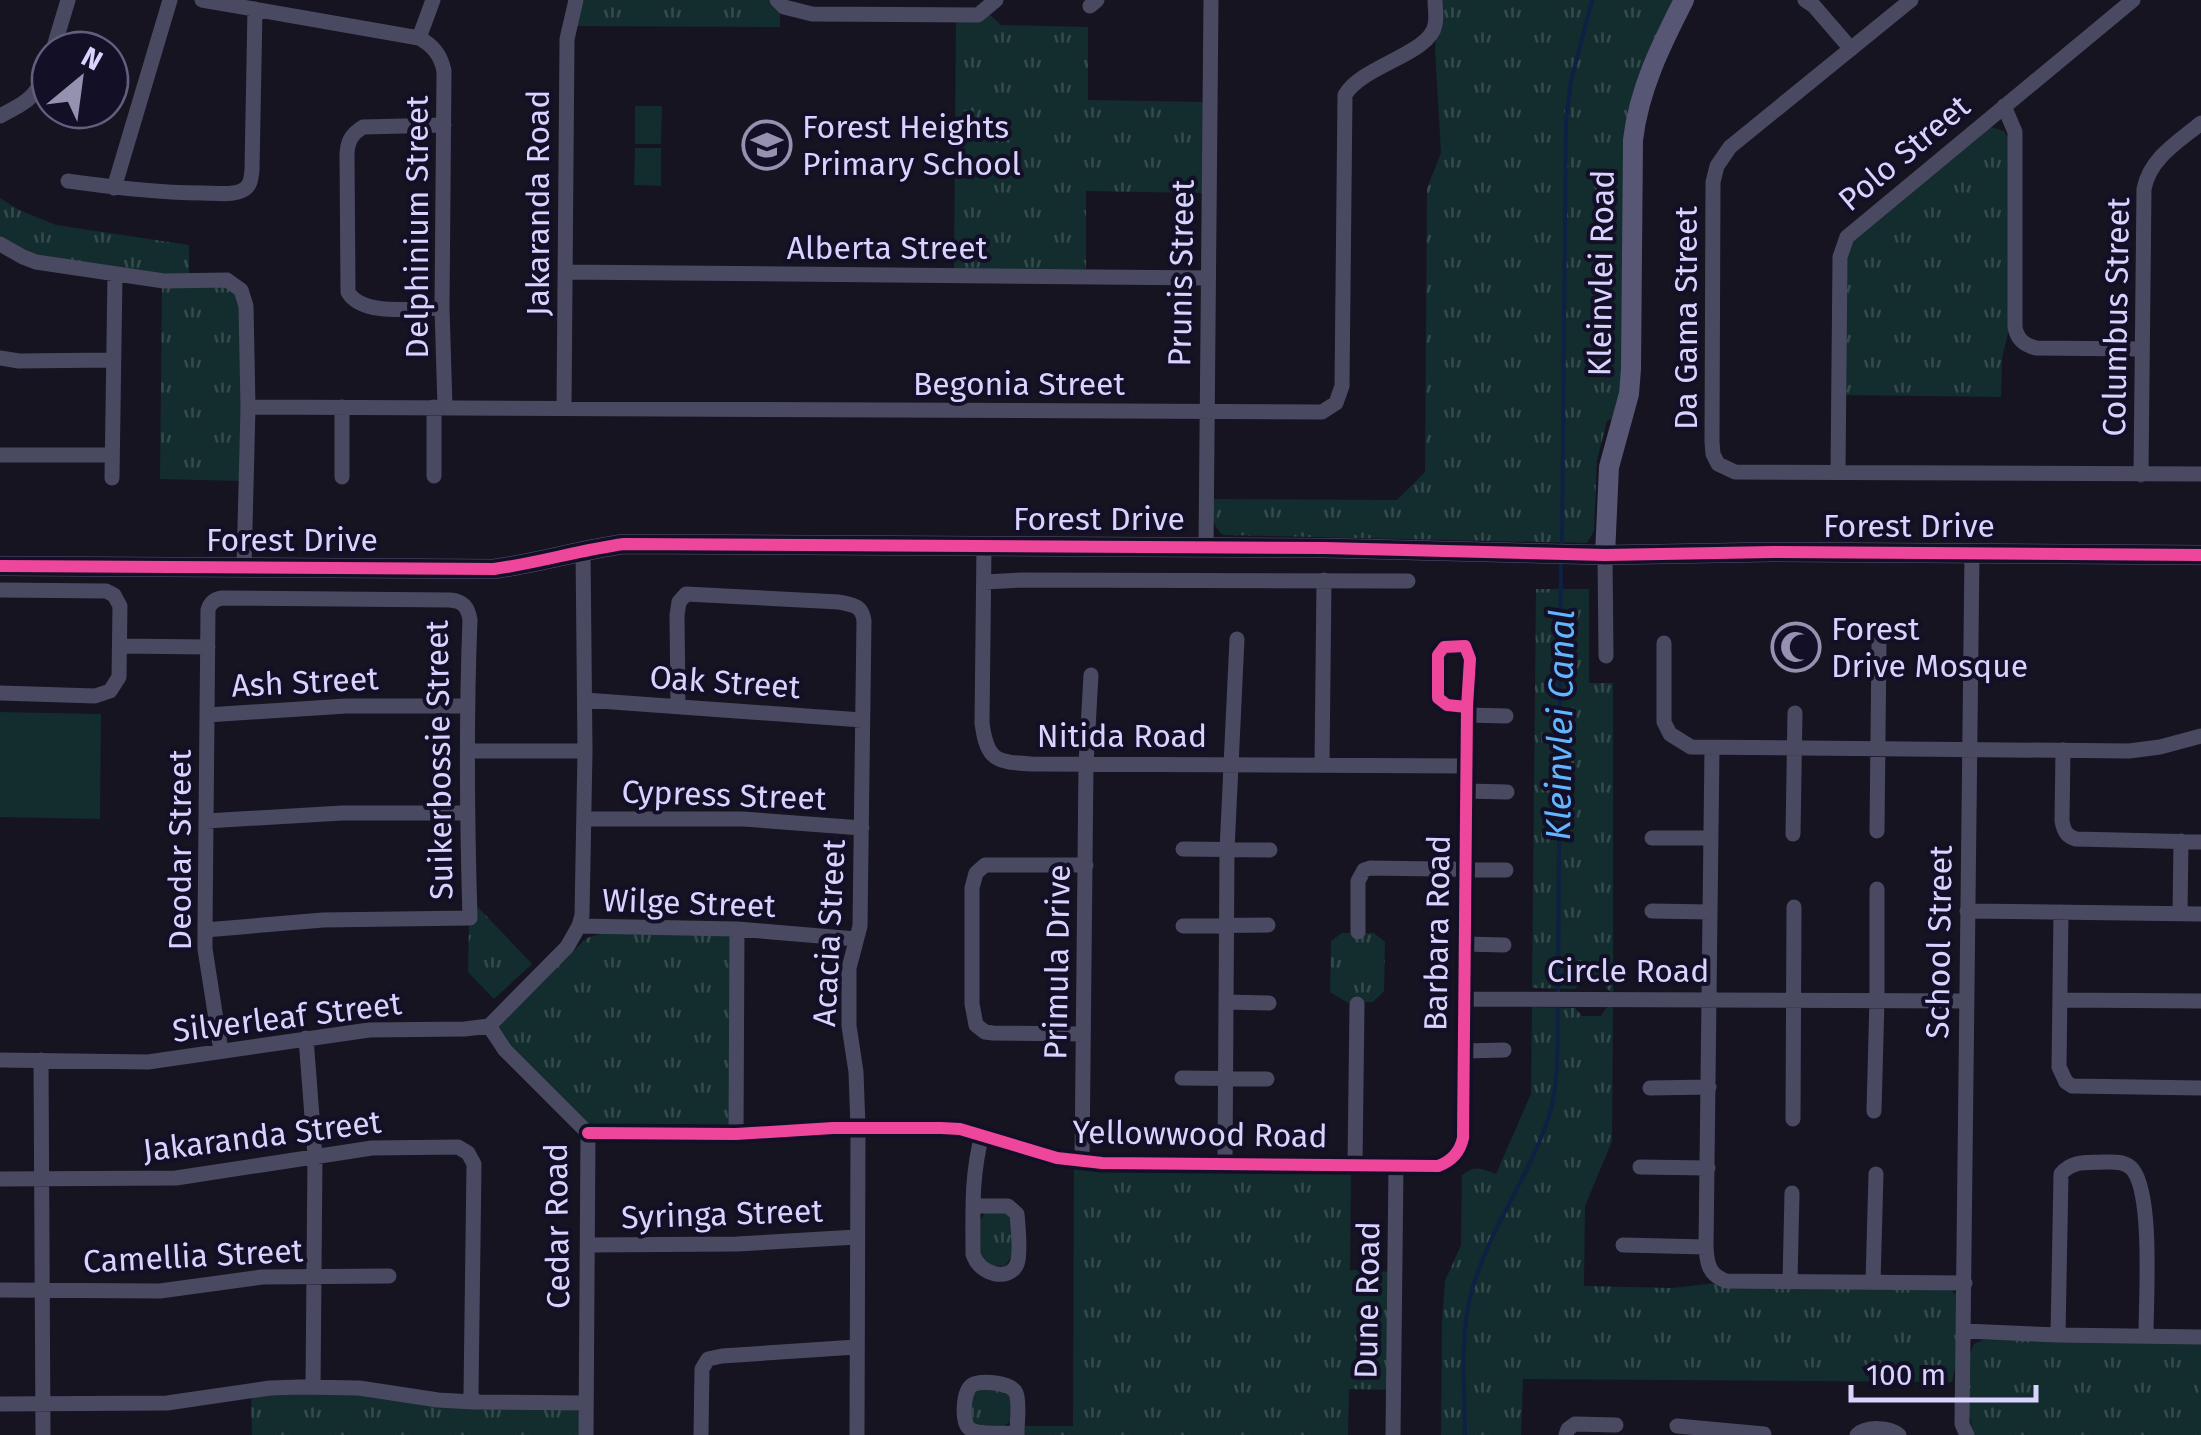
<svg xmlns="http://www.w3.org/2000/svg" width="2201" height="1435" font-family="'Fira Sans',sans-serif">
<defs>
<pattern id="grass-tufts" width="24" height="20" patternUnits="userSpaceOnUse" patternTransform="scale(2.5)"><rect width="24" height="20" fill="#132c2d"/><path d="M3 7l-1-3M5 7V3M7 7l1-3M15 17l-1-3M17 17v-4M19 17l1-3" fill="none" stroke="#354a4c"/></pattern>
</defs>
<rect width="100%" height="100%" fill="#161421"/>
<path fill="url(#grass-tufts)" d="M582 0H771L780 11V27L574 26Z
M1440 0H1676L1638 80 1625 352 1620 396 1613 418 1607 421 1597 460 1594 531 1587 543 1223 535C1211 525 1212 513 1212 499L1397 500 1425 472 1427 188 1441 153 1435 49Z
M988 13 1001 25 1088 27V100L1204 102 1203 193 1086 191V269H954L956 19Z
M1991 127 2004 131 2011 143 2009 329 2002 358 2001 397 1844 395 1845 254 1849 242Z
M0 198 19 210 56 225 189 245V275H159L37 256 0 238Z
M162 286 224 287 231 288 241 303V481L160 479Z
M1536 589H1589V683H1613V993L1607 989 1602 981 1583 980 1575 989 1532 988Z
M474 903 532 964 494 999 468 972 469 922Z
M603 933 725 934 731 937 730 1127H591L508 1045 498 1028 502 1020 587 938Z
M1342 933H1374L1385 942 1384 991 1373 1002 1348 1003 1330 992 1331 941Z
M1613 1005 1612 1141 1585 1206 1584 1286 1672 1288 1717 1283 1947 1288 1960 1297 1959 1349 1952 1382 1523 1379 1521 1435H1441L1442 1322 1445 1281 1461 1245 1462 1175C1476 1165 1480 1168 1496 1174L1531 1094 1532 1007 1575 1008 1582 1016H1601L1606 1008Z
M1074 1166 1351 1171 1350 1270 1395 1272 1394 1390 1349 1389 1348 1435H1022V1426H1073Z
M1002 1210 1011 1217 1014 1253 1005 1266 990 1267 977 1251 979 1221 986 1212Z
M1983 1340 2201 1342V1435H1974L1969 1414 1970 1353 1974 1344Z
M1003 1389 1011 1395V1421C1000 1431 983 1429 972 1421L970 1400 977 1390Z
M357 1393 577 1410 580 1414 582 1435H252L251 1395Z"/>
<path fill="#132c2d" d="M635 106H662L661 144H635Z
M635 148H661V186L634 185Z
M0 712 101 714 100 819 0 817Z"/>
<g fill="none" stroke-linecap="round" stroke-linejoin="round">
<path stroke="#0d2144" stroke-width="4" d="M1562 547 1566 120 1571 81 1592 0
M1558 992 1561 562
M1465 1435C1465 1388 1459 1336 1472 1290 1489 1229 1530 1176 1549 1116 1560 1079 1557 1040 1558 1002"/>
<path stroke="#4a4962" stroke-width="15" d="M202 0 419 38C433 45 441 55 444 71L442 308 445 407
M777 0 784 7 812 14 978 15 996 0
M1805 0 1814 6 1851 49
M1911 0 1730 147 1717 166 1713 182 1712 442 1713 454 1718 464 1735 472 2201 474
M1090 6 1097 0
M419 38 433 0
M53 50 68 0
M2004 106 2015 132V327C2017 339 2024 345 2036 348L2141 349
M0 116C35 98 36 96 50 60
M68 181C113 187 157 193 203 193 215 193 232 196 243 190 251 186 251 178 252 170L255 9
M114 188 170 0
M0 244 23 257 36 262 164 281 227 280 241 290 246 306 248 407 244 567
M565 272 1208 278
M442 308C416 308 362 317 348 292L347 153C348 140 352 134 363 127L444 125
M0 358 19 361 112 360
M248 407 1322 412 1336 403 1342 386 1345 95C1361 66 1430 54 1435 25 1437 17 1435 8 1435 0
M564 409 567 39 576 0
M0 455H112
M1838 472 1840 257 1847 237 2133 0
M2141 475 2144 189C2150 158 2178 142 2201 123
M434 476V407
M342 477V407
M112 478 115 274
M984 546 982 723C987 761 996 762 1032 764L1467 766
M1206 547 1211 0
M1605 555 1606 656
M984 582 1023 580 1408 581
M0 590 106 591 114 595 120 606 119 677 110 691 95 696 0 693
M1664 643V722L1670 734 1691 747 2129 751 2160 747 2201 736
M120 646 208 647
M585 700 862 720
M678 706 677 615 679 602 686 594 839 602C853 605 862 605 864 621L860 926 849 968V1026L856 1072 858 1127 857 1435
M207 715 346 706H466
M1467 715 1506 716
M1712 748 1706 1247C1707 1264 1709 1275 1726 1281L1965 1283
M2063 750 2062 821C2064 831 2066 836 2076 839L2201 842
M469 751H585
M1322 764 1324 580
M1466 791 1507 792
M584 819H743L862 828
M206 821 342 813H467
M1877 831 1879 643
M1793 834 1795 713
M1652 838H1711
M1183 849 1270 850
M1652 911 1710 912
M1967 911 2201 914
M2061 912 2059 1067 2066 1082 2072 1086 2201 1088
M2180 914 2181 841
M579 926 737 929 856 939
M1183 926 1268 925
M205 930 323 920 470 918C467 819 466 719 470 620 468 607 463 601 450 600L222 598C215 599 210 603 208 610L205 930V949L221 1051
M1358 932V881L1364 870 1370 868 1506 870
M1465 944 1504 945
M1464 999 1966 1001
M2061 1000 2201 1001
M1226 1002 1269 1003
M489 1026 505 1050 588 1133 586 1435
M1083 1034 993 1033 985 1032 976 1025 972 1004V888L976 873 985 865H1086
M306 1038 315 1156 313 1387
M1464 1051 1504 1050
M0 1060 148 1062 369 1030 465 1029 489 1026 567 947 579 926 582 915 585 751 583 550
M41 1060 43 1435
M1182 1078 1267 1079
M1650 1088 1709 1087
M1874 1111 1877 999V889
M1793 1119 1794 907
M588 1133 736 1134 833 1128H941L960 1129 1057 1158 1102 1163 1438 1166C1452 1161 1460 1152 1463 1138L1467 707 1470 659 1465 646 1444 647 1438 655V698L1447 705 1467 707
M736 1134 737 929
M1082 1162 1086 764 1091 675
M1225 1164 1227 850 1237 639
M1355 1165 1357 1004
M1640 1167 1708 1168
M0 1179 176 1178 372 1148 458 1147 468 1153 474 1164 471 1394 474 1402 586 1403
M973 1206H1008L1017 1214C1018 1225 1021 1254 1017 1264 1009 1282 979 1275 973 1254 973 1212 971 1176 982 1135
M588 1245 737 1244 857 1237
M1623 1245 1706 1247
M1790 1282 1792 1193
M1873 1282 1876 1174
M0 1290 160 1291 262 1277 389 1276
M1964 1331 2058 1335 2201 1337
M2058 1335 2061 1174C2072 1160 2087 1163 2104 1162 2115 1162 2126 1161 2133 1170 2153 1196 2146 1300 2146 1335
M0 1404 167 1403 270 1388 300 1387 359 1388 438 1400 474 1402
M1677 1426 1764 1434
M701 1435 702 1369 708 1359 722 1356 856 1347
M1017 1435V1433C1017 1421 1020 1403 1016 1393 1011 1382 981 1380 972 1385 963 1391 961 1423 970 1429 977 1435 1007 1433 1017 1433
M1393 1435 1396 1165
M1566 1435 1568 1429 1575 1424 1616 1425
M1857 1435C1866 1426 1890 1427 1899 1435
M1967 1435 1962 1424 1972 553"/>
<path stroke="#575674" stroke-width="20" d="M1605 555 1609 467 1629 394 1631 369 1633 140C1639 89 1661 45 1684 0
M0 566 494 569C538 563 580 550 624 544L1324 548 1605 555 1773 552 2201 555"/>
<g stroke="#130f26" stroke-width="19">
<path id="cycleway" d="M0 566 494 569C538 563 580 550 624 544L1324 548 1605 555 1773 552 2201 555
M588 1133 736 1134 833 1128H941L960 1129 1057 1158 1102 1163 1438 1166C1452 1161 1460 1152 1463 1138L1467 707 1470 659 1465 646 1444 647 1438 655V698L1447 705 1467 707"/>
</g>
<use href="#cycleway" stroke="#ed469a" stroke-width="12"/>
</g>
<defs>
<g id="school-ring" transform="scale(2.5)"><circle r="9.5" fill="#130f26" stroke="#9591b1" stroke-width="1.5"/><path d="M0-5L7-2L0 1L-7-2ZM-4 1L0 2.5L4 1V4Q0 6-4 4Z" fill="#9591b1"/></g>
<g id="mosque-ring" transform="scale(2.5)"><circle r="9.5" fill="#130f26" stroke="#9591b1" stroke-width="1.5"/><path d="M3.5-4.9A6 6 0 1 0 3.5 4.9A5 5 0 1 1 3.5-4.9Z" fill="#9591b1"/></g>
</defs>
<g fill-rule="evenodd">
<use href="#school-ring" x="767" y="145"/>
<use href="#mosque-ring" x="1796" y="647"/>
</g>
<g text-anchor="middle" stroke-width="8" stroke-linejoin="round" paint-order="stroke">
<g font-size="32" fill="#d9d4ff" stroke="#130f26" text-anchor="start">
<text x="802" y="138">Forest Heights<tspan x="802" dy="37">Primary School</tspan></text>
<text x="1831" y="640">Forest<tspan x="1831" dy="37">Drive Mosque</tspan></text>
</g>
<g font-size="32" fill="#d9d4ff" stroke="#130f26">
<text transform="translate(1904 153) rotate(-40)" y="11">Polo Street</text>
<text transform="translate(538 203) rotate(-90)" y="11">Jakaranda Road</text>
<text transform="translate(417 227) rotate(-90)" y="11">Delphinium Street</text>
<text x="887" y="259">Alberta Street</text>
<text transform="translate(1181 273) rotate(-89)" y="11">Prunis Street</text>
<text transform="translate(1601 273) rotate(-89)" y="11">Kleinvlei Road</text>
<text transform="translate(2116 317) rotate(-89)" y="11">Columbus Street</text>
<text transform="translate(1686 318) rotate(-90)" y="11">Da Gama Street</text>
<text x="1019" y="395">Begonia Street</text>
<text x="1099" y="530">Forest Drive</text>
<text x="1909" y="537">Forest Drive</text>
<text x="292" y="551">Forest Drive</text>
<text transform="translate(305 682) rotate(-3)" y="11">Ash Street</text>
<text transform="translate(725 682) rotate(4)" y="11">Oak Street</text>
<text x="1122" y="747">Nitida Road</text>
<text transform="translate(439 760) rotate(-91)" y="11">Suikerbossie Street</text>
<text transform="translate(724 795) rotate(2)" y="11">Cypress Street</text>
<text transform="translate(180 850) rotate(-90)" y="11">Deodar Street</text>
<text transform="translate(689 903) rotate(2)" y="11">Wilge Street</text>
<text transform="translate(829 933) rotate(-87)" y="11">Acacia Street</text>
<text transform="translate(1437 933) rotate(-89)" y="11">Barbara Road</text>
<text transform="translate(1939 942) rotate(-89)" y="11">School Street</text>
<text transform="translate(1057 962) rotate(-89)" y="11">Primula Drive</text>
<text x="1628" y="982">Circle Road</text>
<text transform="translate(287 1017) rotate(-7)" y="11">Silverleaf Street</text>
<text transform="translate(1200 1134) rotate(1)" y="11">Yellowwood Road</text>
<text transform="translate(262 1136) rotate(-7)" y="11">Jakaranda Street</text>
<text transform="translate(722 1214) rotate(-2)" y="11">Syringa Street</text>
<text transform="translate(557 1226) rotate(-91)" y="11">Cedar Road</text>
<text transform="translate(193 1256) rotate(-3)" y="11">Camellia Street</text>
<text transform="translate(1367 1300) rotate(-89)" y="11">Dune Road</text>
</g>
<g font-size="35" font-style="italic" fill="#62b6ff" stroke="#130f26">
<text transform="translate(1560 725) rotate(-89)" y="12">Kleinvlei Canal</text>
</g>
</g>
<g transform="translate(80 80) rotate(29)"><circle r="48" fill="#130f26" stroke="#625e7d" stroke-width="2.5"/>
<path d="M0-8L18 38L0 25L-18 38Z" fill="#9591b1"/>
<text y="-15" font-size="28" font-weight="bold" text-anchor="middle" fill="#d9d4ff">N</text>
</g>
<path d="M1851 1385v15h185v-15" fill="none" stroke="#d9d4ff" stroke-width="5"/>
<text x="1866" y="1385" font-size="30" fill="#d9d4ff" stroke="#130f26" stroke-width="8" paint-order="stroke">100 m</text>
</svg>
